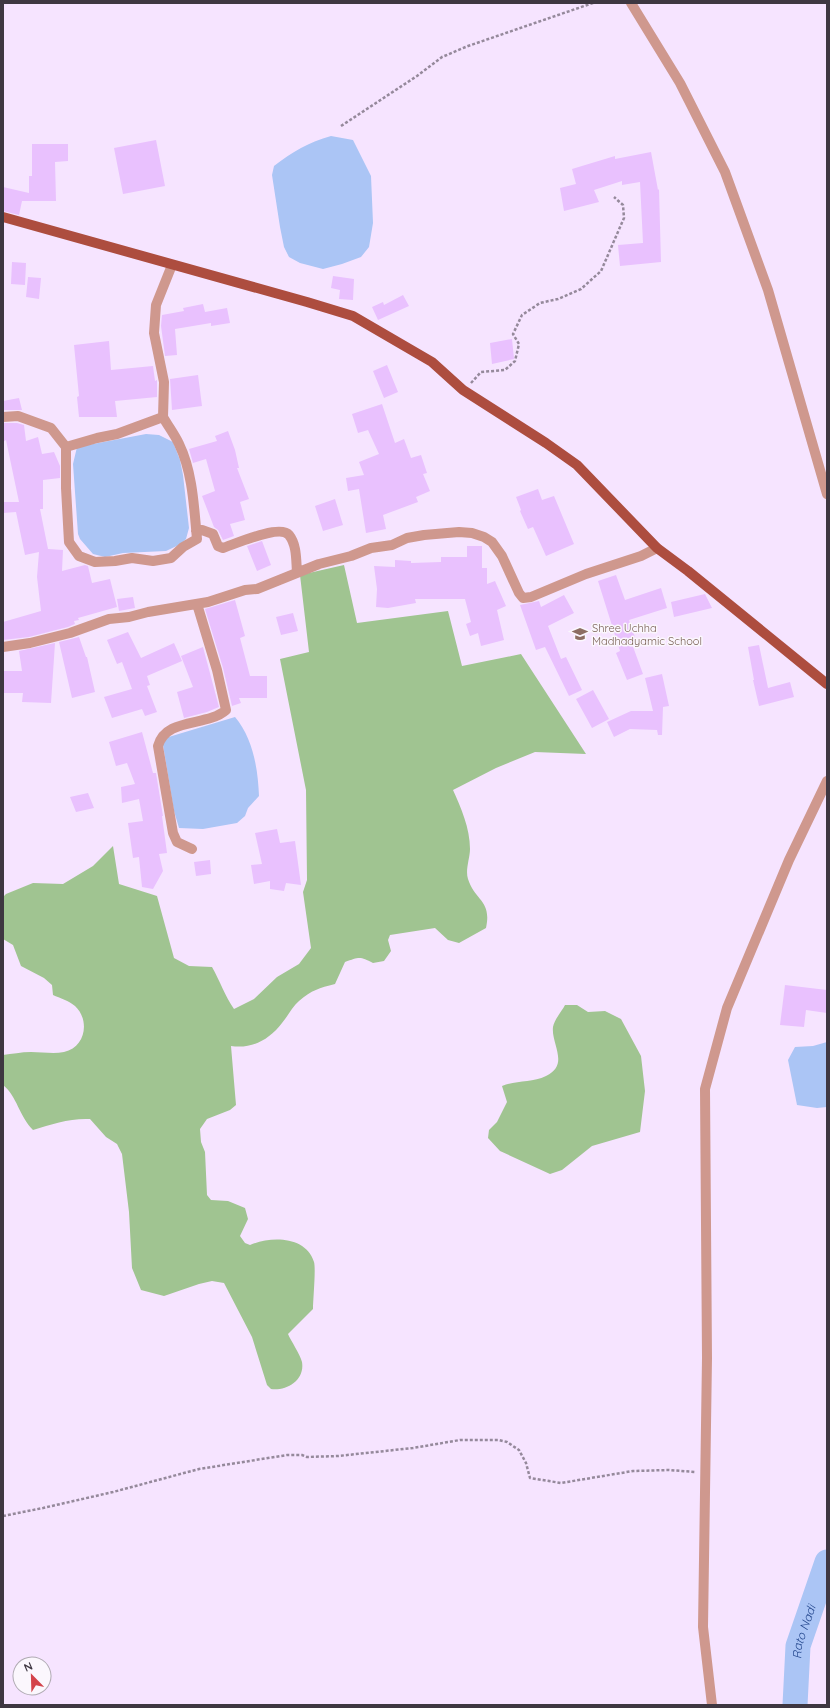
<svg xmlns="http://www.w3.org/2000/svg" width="830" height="1708" font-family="Quicksand,sans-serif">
<rect width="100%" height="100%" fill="#f6e4ff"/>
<path fill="#a0c491" d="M344 565 357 623 448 611 462 666 521 654 586 754 535 752 496 768 453 790C461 808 470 828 470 849 470 858 465 870 468 879 475 901 492 900 486 928L459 943 448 940 435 928 390 935 388 940 391 951 384 961 373 963C360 956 359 957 345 962L335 984C319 988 312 990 299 1001 292 1007 288 1016 282 1023 269 1040 252 1049 231 1046L236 1105 230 1110 207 1119 200 1129 201 1142 205 1152 207 1195 211 1200 228 1201 245 1208 248 1219 240 1236 245 1243 250 1245C271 1236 306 1236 314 1262 316 1269 313 1299 313 1309L288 1334C291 1341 300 1354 302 1362 305 1380 287 1391 271 1389L267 1385 252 1337 224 1283 212 1281 199 1284 164 1296 141 1290 132 1268 129 1212 122 1154 117 1144 106 1137 90 1119C70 1118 52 1124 33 1130 19 1116 17 1096 3 1085V1055C12 1054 21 1052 31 1052 42 1052 54 1054 64 1052 86 1047 90 1020 75 1006 69 1001 60 998 53 995L52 985 44 978 21 966 13 945 3 939V897L6 894 33 883 63 884 93 866 113 846 119 884 157 896 174 958 189 966 212 967C220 981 225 996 234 1009L254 999 277 977 299 964 311 948 303 892 307 880 306 790 280 659 309 652 300 575Z
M565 1005H577L588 1012 605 1011 621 1019 641 1056 645 1091 640 1132 592 1146 562 1170 550 1174 500 1151 488 1138 489 1130 497 1122 507 1102 502 1086C516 1080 532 1083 546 1076 570 1065 551 1044 553 1027 554 1020 562 1011 565 1005Z"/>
<path fill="#abc5f5" d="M331 136 353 140 371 176 373 223 369 247 361 257 342 264 323 269 300 263 289 257 284 247 280 227 272 175 274 166C292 152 309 142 331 136Z
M146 434 159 435 173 442 180 460 183 475 189 528 186 539 181 544 166 551 123 553 105 557 93 554 80 539 78 534 73 464 77 447Z
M235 717C253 738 258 769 259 796L248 808 245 816 237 823 203 829 179 828 174 811 162 739Z
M827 1042V1107L817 1108 797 1105 788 1060 795 1047 813 1046Z"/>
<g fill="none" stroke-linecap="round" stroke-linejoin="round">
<path stroke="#abc5f5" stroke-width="25" id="s1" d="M795 1705 798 1646 827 1562"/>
</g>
<path fill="#e9c1fe" d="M156 140 165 186 123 194 114 148Z
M32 144H68V161L55 162 56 201H22L19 215 3 211V187L29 193V176H32Z
M651 152 658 190 659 189 661 262 620 266 618 245 643 243 640 182 622 185V181L594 190 599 202 564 211 560 188 576 184 572 169 615 156V159Z
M12 262 26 263 25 285 11 284Z
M333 276 354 279 353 300 339 299 340 290 331 288Z
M28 277 41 278 39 299 26 297Z
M403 295 409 306 378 320 372 307 383 302 384 305Z
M203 304 205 312 227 308 230 323 211 326V323L175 329 177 355 165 356 161 326 162 315 184 311 183 308Z
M512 339 514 359 492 364 490 343Z
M109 341 111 370 153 366 155 381 157 380V397L115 401 117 417H79L77 397 79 396 74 345Z
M387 365 398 392 384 398 373 371Z
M198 375 202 406 172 410 170 379Z
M19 398 22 410H4L3 401Z
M382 404 395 443 404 439 411 458 421 455 427 473 423 474 430 491 416 497 418 502 383 515 386 529 366 533 359 489 348 491 346 478 364 475 359 462 379 454 368 430 358 433 352 414Z
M3 423H17L24 425 26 441 38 437 42 454 54 452 60 466V478L43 480V509H40L48 549 63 550 62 571 85 565 88 566 92 583 110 579 117 607 78 618 79 620 74 621 75 624 68 627 56 630V628V630L29 637 3 640V622L41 611 37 577 39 552 25 555 16 512 3 513V502H19L6 440 3 442Z
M228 431 235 450 239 468H237L249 499 240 502 245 520 230 524 234 536 223 540 218 530 214 527 202 496 215 491 206 459 193 463 189 449 217 441 215 436Z
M538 489 542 500 554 496 574 544 546 556 533 527 528 529 520 511 521 510 516 497Z
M335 499 343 525 323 531 315 506Z
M262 541 271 565 257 571 247 546Z
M467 546H482V568H487V584L495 581 506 606 497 610 504 640 481 646 478 633 470 636 466 624 471 622 465 599H415L416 603 388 608 376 607 377 589 374 566 395 567V560L411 561V563L441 562V557H467Z
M616 575 625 600 661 588 667 608 629 620 637 643 632 644 643 674 627 680 616 653 620 651 598 581Z
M705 594 712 608 674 617 671 602Z
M564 595 574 613 548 626 561 659 566 657 582 690 569 696 545 647 536 650 520 605 539 601 541 607Z
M133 597 135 608 119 611 117 599Z
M235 600 245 636 240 638 250 676H267V698H239L241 703 232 706 223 668 205 609Z
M293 613 298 631 281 635 276 617Z
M128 632 141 658 174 643 182 661 147 676 150 685 147 686 157 712 145 716 142 709 112 718 104 697 132 689 122 662 117 664 107 640Z
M79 637 86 657H87L95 692 72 698 59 642Z
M55 643 51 703 22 702 23 693H3V671H22L19 651Z
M759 645 768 688 790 682 794 697 759 706 753 680H754L748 647Z
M203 647 219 707 207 712 184 718 177 692 193 687 181 656Z
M662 674 669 706 663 707 662 735H658L657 730 630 729 614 737 607 722 631 711H653L645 678Z
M593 690 609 719 592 728 576 699Z
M142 732 153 773H156L163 816H162L167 853 159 854 163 871 153 889 142 887 139 857 133 858 128 823 143 821 139 799 122 803 121 787 135 784 127 763 116 766 109 742Z
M88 793 94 808 76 812 70 797Z
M277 829 280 843 295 841 301 885 286 883 284 891 270 889V881L254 884 251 865 262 864 255 833Z
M210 860 211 874 196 876 194 862Z
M785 985 827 990V1013L806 1010 804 1027 780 1025Z"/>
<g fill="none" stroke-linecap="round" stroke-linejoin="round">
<path stroke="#95899b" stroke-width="2.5" stroke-dasharray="3 2" stroke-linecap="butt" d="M341 126 417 76 442 57 468 46 593 3
M471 383 481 372 505 370 515 361 519 344 513 334 522 315 540 303 558 299 581 289 601 271 624 218 623 205 614 197
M3 1516 43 1508 113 1492 199 1469 287 1455H302L307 1457 338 1456 413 1448 460 1440H499L507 1442 519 1450 526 1463 530 1478 561 1483 633 1471 669 1470 695 1472"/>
<path stroke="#cf988e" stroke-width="10" d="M631 3 680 83 725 172 768 290 827 494
M3 417 18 416 51 428 66 447 97 438 117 434 163 417 164 382 154 333 156 305 172 265
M66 447V488L69 542 79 556 95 562 115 561 132 558 153 561 171 558 183 547 197 539C194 508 193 473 179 444 175 435 168 426 163 417
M196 531 202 530 213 534 218 546 223 548C235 544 280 524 289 535 297 545 296 560 297 572
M3 647 30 643 70 633 109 619 129 617 148 612 208 602 245 590 257 589 319 564 351 556 371 548 392 545 407 538 424 535 459 532 472 533 484 537 492 542 502 556 519 593 523 598 531 597 586 574 641 556 657 548
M192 849 177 842 173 833 158 746C166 717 207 727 226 710L217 670 197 604
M712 1705 703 1627 707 1358 705 1089 727 1008 789 860 827 781"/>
<path stroke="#ad4d3f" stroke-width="10" d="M3 217 307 302 353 316 432 362 463 390 546 443 577 465 657 548 688 571 827 684"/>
</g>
<defs>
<g id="school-bare" transform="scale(1.2)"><path d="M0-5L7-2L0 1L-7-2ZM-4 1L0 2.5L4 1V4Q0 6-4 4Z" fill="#8d6e63" stroke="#fbf7fd" stroke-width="2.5" paint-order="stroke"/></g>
</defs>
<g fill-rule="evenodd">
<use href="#school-bare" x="580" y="634"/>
</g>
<g text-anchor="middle" stroke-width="3" stroke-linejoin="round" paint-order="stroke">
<g font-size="11" fill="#785e54" stroke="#fbf7fd" text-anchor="start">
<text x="592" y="632">Shree Uchha<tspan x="592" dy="13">Madhadyamic School</tspan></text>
</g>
<g font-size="12" font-style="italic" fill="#26498f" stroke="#fbf7fd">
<text dy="4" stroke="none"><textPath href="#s1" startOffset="74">Rato Nadi</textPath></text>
</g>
</g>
<rect width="830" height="1708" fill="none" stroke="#3e3741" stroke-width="8"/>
<g transform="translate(32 1676) rotate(337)"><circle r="19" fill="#fbf7fd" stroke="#afaab2"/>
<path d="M0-3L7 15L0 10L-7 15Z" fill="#d3434b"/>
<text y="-6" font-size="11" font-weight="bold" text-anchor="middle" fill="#3e3741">N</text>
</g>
</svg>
